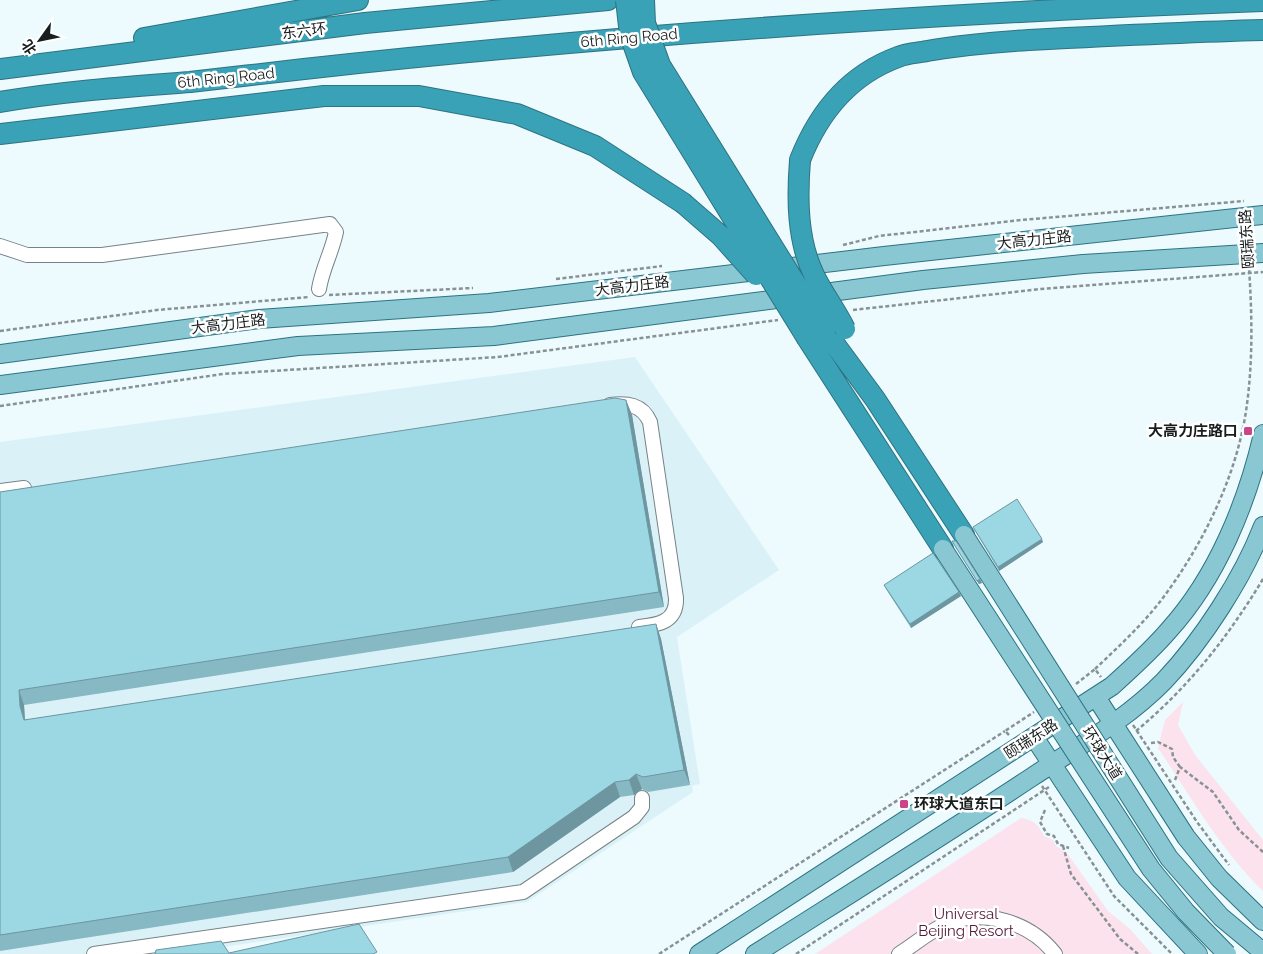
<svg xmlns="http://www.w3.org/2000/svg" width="1263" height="954" viewBox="0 0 1263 954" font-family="Raleway,'Noto Sans SC',sans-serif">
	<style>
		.built { fill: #daf2f7 }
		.green { fill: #fce2ed }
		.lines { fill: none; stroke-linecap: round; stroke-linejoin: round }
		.minor-casing { stroke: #768386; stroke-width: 16 }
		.major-casing { stroke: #2e7381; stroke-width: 20 }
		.highway-casing { stroke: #2e7381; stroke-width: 22 }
		.path { stroke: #889194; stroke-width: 2.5; stroke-dasharray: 4 2.5; stroke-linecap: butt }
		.minor { stroke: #fff; stroke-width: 14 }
		.major { stroke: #89c7d3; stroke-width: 18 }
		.highway { stroke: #3aa2b6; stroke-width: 20 }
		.major-bridge-casing { stroke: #2e7381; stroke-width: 20; stroke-linecap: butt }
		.highway-bridge-casing { stroke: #2e7381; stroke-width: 22; stroke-linecap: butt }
		.major-bridge { stroke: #89c7d3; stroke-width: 18 }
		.highway-bridge { stroke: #3aa2b6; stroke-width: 20 }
		.wall { fill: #86b9c4 }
		.shaded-wall { fill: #6d96a0 }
		.building { fill: #9cd7e4; stroke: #6d96a0 }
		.poi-dot { fill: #c9468b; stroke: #fff; stroke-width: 2 }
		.labels { text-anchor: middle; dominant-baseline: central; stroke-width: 5; stroke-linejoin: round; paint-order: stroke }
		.street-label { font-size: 15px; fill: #181d1e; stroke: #fff }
		.poi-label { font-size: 15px; font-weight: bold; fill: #181d1e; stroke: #fff; text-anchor: end }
		.park-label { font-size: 15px; fill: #531937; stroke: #fff }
	</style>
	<rect width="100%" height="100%" fill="#edfbfe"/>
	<path class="built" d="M 635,357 L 779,570 L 677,637 L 700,784 L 692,786 L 693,792 L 527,902 L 176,954 L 0,954 L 0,442 Z"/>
	<path class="green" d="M 1183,702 L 1178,725 L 1195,755 L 1263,840 L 1263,891 C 1221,850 1190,796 1158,748 L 1165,720 Z
		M 1021,818 C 1034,820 1038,824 1044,836 L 1053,840 L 1056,846 L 1067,853 L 1108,911 L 1130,929 L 1152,954 L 815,954 Z"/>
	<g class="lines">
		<defs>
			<path id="minor" d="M 0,246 L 27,255 L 102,255 L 330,224 L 336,232 C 332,252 322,269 319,289
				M 610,405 C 627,403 642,404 650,422 L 676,598 C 677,622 658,625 639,627
				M 0,491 L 24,488
				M 94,954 L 523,892 L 634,817 L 642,807 L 642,798
				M 899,954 C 914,945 928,932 944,925 C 982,907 1030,922 1055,954"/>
			<path id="major" d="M 0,354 L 259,319 L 489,303 L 884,256 L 1263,215
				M 0,385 L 298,346 L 494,336 L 923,280 L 1083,264 L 1263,253
				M 1096,697 L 1186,837 L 1219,878 L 1263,921
				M 1034,737 L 1127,878 L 1198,954
				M 699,954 L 1112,686 C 1132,668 1152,650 1169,630 C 1217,577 1247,503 1263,434
				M 755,954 C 848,895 941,837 1032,777 C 1077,747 1126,720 1164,681 C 1202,641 1243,578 1263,526"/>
			<path id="highway" d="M 144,38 L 358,0
				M 0,69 L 365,23 L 608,0
				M 0,102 C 63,91 126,87 190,82 C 228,78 266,73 304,69 C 623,34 942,13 1263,1
				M 0,134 L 324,96 L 419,96 L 517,114 L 595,146 L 683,203
				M 800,160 C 818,114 849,75 898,57 C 907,53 918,53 927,51 C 961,45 995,42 1029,40 C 1107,36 1185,32 1263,30
				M 825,331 L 875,399 L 964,535
				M 807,338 L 943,549"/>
		</defs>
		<use href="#minor" class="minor-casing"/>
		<use href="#major" class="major-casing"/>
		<use href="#highway" class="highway-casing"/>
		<path class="path" d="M 843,245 L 879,236 L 1021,220 L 1244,201
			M 556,279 L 662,266
			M 329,295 L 473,288
			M 853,310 L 1041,289 L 1263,272
			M 0,331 L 157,310 L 309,297
			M 0,406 L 223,374 L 498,357 L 778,320
			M 1095,669 C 1117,648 1140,627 1159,603 C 1202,547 1238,475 1247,404 C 1253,359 1252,313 1249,268
			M 1076,684 L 1095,669 L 1101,677
			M 1133,725 L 1197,822 L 1229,865
			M 1136,731 C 1188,688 1228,637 1263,579
			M 1009,735 L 1005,731 L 1034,712
			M 1151,743 L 1158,742 L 1172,749 L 1173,757 L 1180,767
			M 1175,780 L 1180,767 L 1213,792 L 1239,830 L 1263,852
			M 1042,786 L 1114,896 L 1172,954
			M 1045,810 L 1040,822 L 1047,834 L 1054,836 L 1058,844 L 1069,848
			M 1063,846 L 1071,874 L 1120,939 L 1138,954
			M 659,954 L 1005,731
			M 796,954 L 1049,787"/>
		<use href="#minor" class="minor"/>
		<use href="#major" class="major"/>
		<use href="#highway" class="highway"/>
		<defs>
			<path id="major-bridge" d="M 964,535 L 1169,858 L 1221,917 L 1263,952
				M 943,549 L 1151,869 L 1186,912 L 1227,954"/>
			<path id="highway-bridge" d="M 626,0 L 630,35 L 643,72 L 807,338
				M 644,0 L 645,23 L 660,65 L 825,331
				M 800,160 C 797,198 797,240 814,275 C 823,294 836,310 845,329
				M 683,203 L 721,236 L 756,275"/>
		</defs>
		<use href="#major-bridge" class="major-bridge-casing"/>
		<use href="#highway-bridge" class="highway-bridge-casing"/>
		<use href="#major-bridge" class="major-bridge"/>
		<use href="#highway-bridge" class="highway-bridge"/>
	</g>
	<path class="wall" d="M 626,400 L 632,415 L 664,607 L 24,705 L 25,720 L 656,624 L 661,639 L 690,785 L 648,792 L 642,789 L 634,795 L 620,797 L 513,872 L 0,951 L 0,492 Z
		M 973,527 L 1043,542 L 999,571 L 975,531 Z
		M 952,541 L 980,579 L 982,583 L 979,584 L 954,545 Z
		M 884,585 L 959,592 L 961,596 L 911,628 L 886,589 Z"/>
	<path class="shaded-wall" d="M 626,400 L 632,415 L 664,607 L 659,592 Z
		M 1042,539 L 1043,542 L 999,571 L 998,567 Z
		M 980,579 L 982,583 L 979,584 L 977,581 Z
		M 959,592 L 961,596 L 911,628 L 910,624 Z
		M 656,624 L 661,639 L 690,785 L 684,770 Z
		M 19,690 L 24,705 L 25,721 L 24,720 L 20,706 Z
		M 636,774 L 642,789 L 634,795 L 629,780 Z
		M 615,782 L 620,797 L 513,872 L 508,857 Z"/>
	<path class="building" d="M 615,398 L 626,400 L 659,592 L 19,690 L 20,706 L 24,720 L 656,624 L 684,770 L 643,777 L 636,774 L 629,780 L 615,782 L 508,857 L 0,935 L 0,492 Z
		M 1017,499 L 1042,539 L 998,567 L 973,527 Z
		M 952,541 L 956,541 L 980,579 L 977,581 Z
		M 933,553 L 959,592 L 910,624 L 884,585 Z
		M 359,924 L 377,952 L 373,954 L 155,954 L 156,950 L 221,941 L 229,953 Z"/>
	<g class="poi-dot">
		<rect x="1243" y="426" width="10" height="10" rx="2.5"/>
		<rect x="899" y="799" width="10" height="10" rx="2.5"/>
	</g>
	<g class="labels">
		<g class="street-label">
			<text transform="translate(304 31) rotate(-7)">东六环</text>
			<text transform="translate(629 38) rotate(-5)">6th Ring Road</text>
			<text transform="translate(226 78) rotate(-6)">6th Ring Road</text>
			<text transform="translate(1247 239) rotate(-94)">颐瑞东路</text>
			<text transform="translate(1034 240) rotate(-6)">大高力庄路</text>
			<text transform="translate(632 286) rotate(-7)">大高力庄路</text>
			<text transform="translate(228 324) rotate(-7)">大高力庄路</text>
			<text transform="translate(1031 739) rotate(-33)">颐瑞东路</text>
			<text transform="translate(1102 753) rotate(58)">环球大道</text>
		</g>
		<g class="poi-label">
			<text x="1238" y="431">大高力庄路口</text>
			<text x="914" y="804" text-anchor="start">环球大道东口</text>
		</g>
		<g class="park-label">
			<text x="966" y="914">Universal<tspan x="966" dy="17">Beijing Resort</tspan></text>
		</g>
	</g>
	<g transform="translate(40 40) rotate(237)" stroke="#ffffff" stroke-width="4" paint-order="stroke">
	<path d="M0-4L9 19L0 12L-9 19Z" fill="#181d1e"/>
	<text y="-8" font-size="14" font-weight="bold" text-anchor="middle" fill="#181d1e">北</text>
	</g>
</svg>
